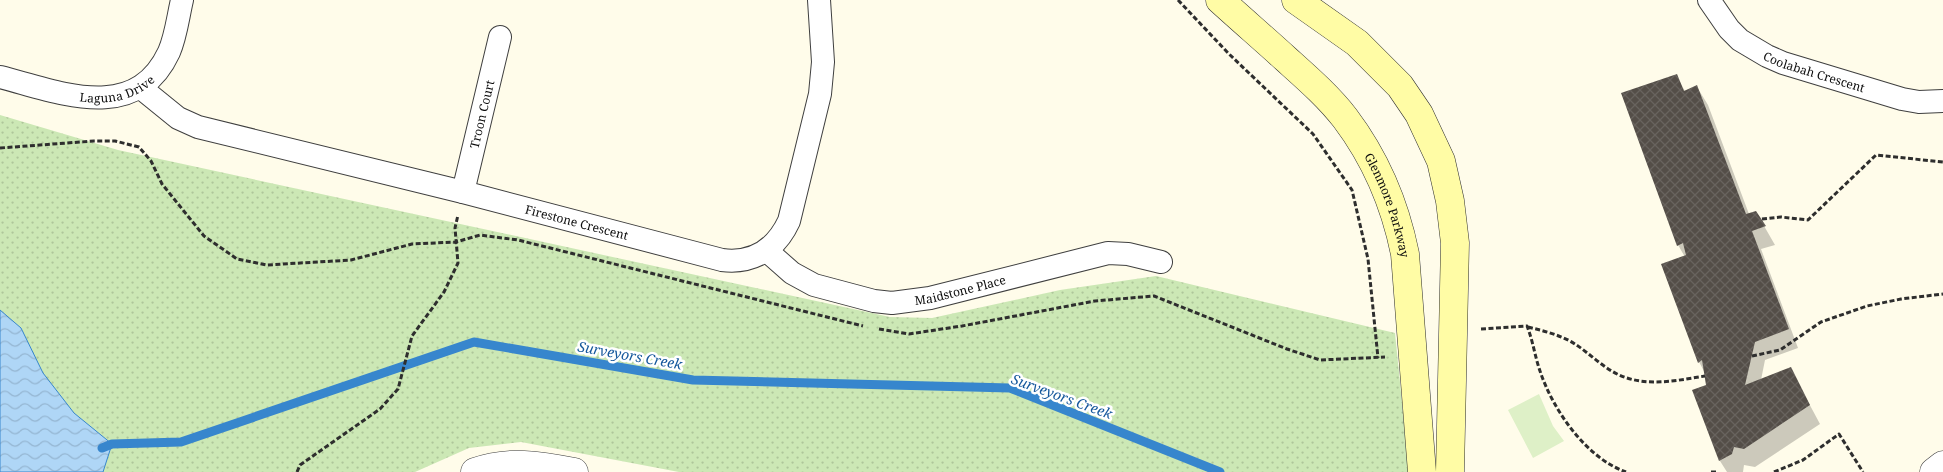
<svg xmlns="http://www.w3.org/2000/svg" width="1943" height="472" viewBox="0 0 1943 472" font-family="'Noto Serif',serif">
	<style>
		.park { fill: url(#park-dots) }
		.pitch { fill: #def0c7 }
		.water { fill: url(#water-waves); stroke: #3786cd }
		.shadow { fill: #0003 }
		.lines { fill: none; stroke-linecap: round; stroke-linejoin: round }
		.stream { stroke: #3786cd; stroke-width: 9 }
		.building { fill: url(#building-cross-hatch) }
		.minor-casing { stroke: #3f3f3f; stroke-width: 24 }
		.tertiary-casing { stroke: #3f3f3f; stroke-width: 29 }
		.secondary-casing { stroke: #2e2e2e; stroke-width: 29 }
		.path { stroke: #2e2e2e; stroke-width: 3; stroke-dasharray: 5 2.5; stroke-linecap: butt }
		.minor { stroke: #fff; stroke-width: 22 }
		.tertiary { stroke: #fff; stroke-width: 28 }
		.secondary { stroke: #fffca5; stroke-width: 28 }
		.labels { text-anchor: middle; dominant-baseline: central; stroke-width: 5; stroke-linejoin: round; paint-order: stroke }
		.street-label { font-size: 12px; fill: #0c0c0c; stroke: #fff }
		.water-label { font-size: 14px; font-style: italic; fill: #16589c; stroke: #fff }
	</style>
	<defs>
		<pattern id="park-dots" width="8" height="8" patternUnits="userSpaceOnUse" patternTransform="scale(1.25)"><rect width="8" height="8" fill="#cce8b5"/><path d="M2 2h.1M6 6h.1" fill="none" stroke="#aec69a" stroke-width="1.8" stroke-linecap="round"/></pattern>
		<pattern id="water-waves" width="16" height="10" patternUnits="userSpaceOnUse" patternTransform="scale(1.25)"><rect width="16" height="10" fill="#afd6f6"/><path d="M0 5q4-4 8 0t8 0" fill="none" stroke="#95b6d2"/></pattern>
		<pattern id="building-cross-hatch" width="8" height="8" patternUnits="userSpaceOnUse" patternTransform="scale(1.25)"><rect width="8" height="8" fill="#544e48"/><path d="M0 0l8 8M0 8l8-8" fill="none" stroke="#68635e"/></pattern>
	</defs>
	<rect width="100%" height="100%" fill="#fffcea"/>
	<path class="park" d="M 0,115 L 118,150 L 890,317 L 932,318 L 1060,290 L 1156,276 L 1395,333 L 1409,472 L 679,472 L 521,442 L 469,448 L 415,472 L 0,472 Z"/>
	<path class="pitch" d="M 1539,394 L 1553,426 L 1564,441 L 1533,458 L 1508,410 Z"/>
	<path class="water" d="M 0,310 L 21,328 L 43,373 L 74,413 L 112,444 L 103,472 L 0,472 Z"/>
	<path class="shadow" d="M 1676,76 L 1685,91 L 1697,87 L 1708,105 L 1749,214 L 1756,212 L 1775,245 L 1761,249 L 1798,348 L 1765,360 L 1761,380 L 1790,368 L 1820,424 L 1755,467 L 1744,465 L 1743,472 L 1727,472 L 1720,461 L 1694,391 L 1707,386 L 1705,373 L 1699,362 L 1685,257 L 1678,245 L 1622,94 Z"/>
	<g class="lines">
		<path class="stream" d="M 102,448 L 112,444 L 181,442 L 474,342 L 693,380 L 1010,388 L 1220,472"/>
	</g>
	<path class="building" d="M 1677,74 L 1684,91 L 1697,85 L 1746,214 L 1756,211 L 1766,226 L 1752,231 L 1789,329 L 1755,342 L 1745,385 L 1791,367 L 1810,405 L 1744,449 L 1734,447 L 1732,454 L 1719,461 L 1692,390 L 1706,385 L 1702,360 L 1698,363 L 1661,264 L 1686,255 L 1683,243 L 1677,246 L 1621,93 Z"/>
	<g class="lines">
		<defs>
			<g id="minor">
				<path id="s1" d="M 1709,0 L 1729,29 L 1740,40 L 1767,56 L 1783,63 L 1902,99 L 1919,102 L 1943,101"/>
				<path id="s2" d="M 0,77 C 59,92 135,125 169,52 C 176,36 178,17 182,0"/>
				<path id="s3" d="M 141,88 L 178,118 L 198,127 L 463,192 L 722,260 C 753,264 776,249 789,221 L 820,94 L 823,62 L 819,0"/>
				<path id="s4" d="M 463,192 L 500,37"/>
				<path id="s5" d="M 767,251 L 792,273 L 814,285 L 874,301 L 892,303 L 930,298 L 1108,253 L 1128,254 L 1161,262"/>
			</g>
			<path id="tertiary" d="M 475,472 C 508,460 540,465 574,472
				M 1934,472 L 1943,465"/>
			<g id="secondary">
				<path id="s6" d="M 1220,0 C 1242,20 1264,39 1286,59 C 1306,77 1328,96 1345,118 C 1376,159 1395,204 1405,254 L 1422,472"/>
				<path d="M 1296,0 L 1357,43 L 1400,86 L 1419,114 L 1441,161 L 1450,201 L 1455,243 L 1450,472"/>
			</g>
		</defs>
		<use href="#minor" class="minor-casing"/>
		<use href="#tertiary" class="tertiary-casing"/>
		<use href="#secondary" class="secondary-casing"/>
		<path class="path" d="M 1178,0 L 1229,54 L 1313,134 L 1352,190 L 1368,259 L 1378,358
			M 0,148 L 94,141 L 115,141 L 139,147 L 151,161 L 162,184 L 204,236 L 237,259 L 267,265 L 351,260 L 412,244 L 456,242 L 480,235 L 518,240 L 863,326
			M 1762,219 L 1781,217 L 1808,220 L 1876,155 L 1943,162
			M 1528,327 C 1544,331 1561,335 1575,344 C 1592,355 1607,372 1627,378 C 1652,386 1680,380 1705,376
			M 879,329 L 909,334 L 962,326 L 1095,301 L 1154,296 L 1287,349 L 1320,360 L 1385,357
			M 1481,329 L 1527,326 C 1533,341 1535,357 1540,371 C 1553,410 1586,458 1626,472
			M 1752,356 L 1780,350 L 1821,322 L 1867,306 L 1901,299 L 1943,294
			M 297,472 L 300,465 L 380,409 L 398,389 L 412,336 L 444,292 L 458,263 L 455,228 L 458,215
			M 1711,472 L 1718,472
			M 1774,472 L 1803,460 L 1839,434 L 1863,472"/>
		<use href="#minor" class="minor"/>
		<use href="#tertiary" class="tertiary"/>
		<use href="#secondary" class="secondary"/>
	</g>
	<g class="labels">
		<g class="street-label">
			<text stroke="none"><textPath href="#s1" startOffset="132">Coolabah Crescent</textPath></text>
			<text stroke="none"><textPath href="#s2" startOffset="121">Laguna Drive</textPath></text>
			<text stroke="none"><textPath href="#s4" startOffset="80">Troon Court</textPath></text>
			<text stroke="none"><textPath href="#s6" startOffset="270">Glenmore Parkway</textPath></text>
			<text stroke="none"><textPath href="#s3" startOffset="460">Firestone Crescent</textPath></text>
			<text stroke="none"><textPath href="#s5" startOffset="208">Maidstone Place</textPath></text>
		</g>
		<g class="water-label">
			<text transform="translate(630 355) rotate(10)">Surveyors Creek</text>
			<text transform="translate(1062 396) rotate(20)">Surveyors Creek</text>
		</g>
	</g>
</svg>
